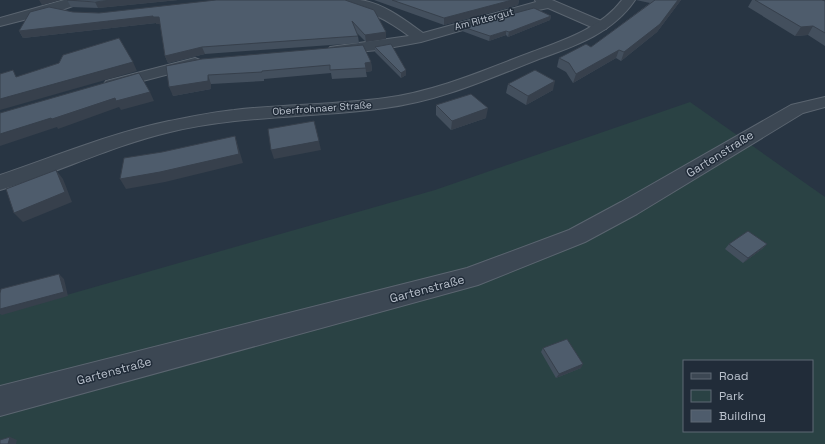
<svg xmlns="http://www.w3.org/2000/svg" width="825" height="444" viewBox="0 0 825 444" font-family="'Space Grotesk',sans-serif">
	<style>
		.green { fill: #2a4244; fill-rule: evenodd }
		.lines { fill: none; stroke-linecap: round; stroke-linejoin: round }
		.minor-casing { stroke: #5b6570; stroke-width: 2 }
		.tertiary-casing { stroke: #5b6570; stroke-width: 2 }
		.minor { fill: #3c4753; fill-rule: evenodd }
		.tertiary { fill: #3c4753; fill-rule: evenodd }
		.wall { fill: #434f5d }
		.shaded-wall { fill: #37404c }
		.building { fill: #4e5c6c; stroke: #37404c }
		.labels { text-anchor: middle; dominant-baseline: central; stroke-width: 3; stroke-linejoin: round; paint-order: stroke }
		.far-street-label { font-size: 10px; fill: #bac2cd; stroke: #212c39 }
		.street-label { font-size: 12px; fill: #bac2cd; stroke: #212c39 }
	</style>
	<rect width="100%" height="100%" fill="#283543"/>
	<path class="green" d="M 690,102 L 825,197 L 825,444 L 0,444 L 0,314 L 435,190 ZM 684,361 L 812,361 L 812,431 L 684,431 Z"/>
	<g class="lines">
		<defs>
			<path id="minor" d="M 64,0 L 82,0 L 81,3 L 59,11 L 0,26 L 0,18 Z
				M 339,0 C 346,0 353,0 360,0 C 383,3 405,20 423,33 L 536,2 L 535,0 L 552,0 L 606,23 L 608,26 L 606,29 L 601,30 L 596,29 L 548,8 L 519,14 L 421,42 L 378,50 L 335,54 L 330,53 L 328,50 L 330,47 L 409,36 C 388,20 366,9 340,3 Z
				M 195,58 L 200,60 L 203,63 L 200,66 L 112,89 L 106,87 L 104,84 L 106,81 Z
				M 825,97 L 825,107 L 803,113 L 637,214 L 585,242 L 478,285 L 0,416 L 0,386 L 467,268 L 569,230 L 621,202 L 791,105 Z"/>
			<path id="tertiary" d="M 622,0 L 635,0 C 613,33 575,46 539,59 C 488,79 440,101 385,108 C 313,118 241,115 170,132 C 111,146 57,173 0,190 L 0,175 C 56,156 111,133 169,121 C 190,117 213,112 234,110 C 284,104 335,105 385,98 C 437,91 484,70 532,52 C 564,40 601,28 622,0 Z"/>
		</defs>
		<use href="#minor" class="minor-casing"/>
		<use href="#tertiary" class="tertiary-casing"/>
		<use href="#minor" class="minor"/>
		<use href="#tertiary" class="tertiary"/>
	</g>
	<path class="wall" d="M 67,0 L 178,0 L 98,8 L 71,7 Z
		M 345,0 L 386,32 L 386,39 L 366,42 L 357,33 L 358,36 L 359,43 L 205,54 L 168,63 L 165,56 L 160,24 L 156,24 L 156,23 L 23,38 L 19,31 L 73,12 L 99,13 Z
		M 374,0 L 519,0 L 518,5 L 444,25 Z
		M 636,0 L 681,0 L 657,32 L 621,61 L 616,58 L 573,83 L 566,72 L 557,67 L 559,58 L 591,47 L 650,3 Z
		M 752,0 L 822,0 L 825,1 L 825,46 L 808,35 L 795,36 L 748,7 Z
		M 551,16 L 550,20 L 508,37 L 506,35 L 489,41 L 462,31 L 463,27 Z
		M 375,47 L 406,70 L 406,75 L 401,78 L 375,52 Z
		M 371,62 L 372,71 L 366,72 L 367,77 L 332,79 L 331,73 L 264,79 L 264,81 L 211,84 L 211,89 L 173,96 L 166,66 Z
		M 508,84 L 553,90 L 526,105 L 506,93 Z
		M 436,105 L 486,118 L 451,130 L 436,115 Z
		M 729,244 L 767,244 L 762,249 L 743,263 L 725,249 Z
		M 543,348 L 581,368 L 556,378 L 541,352 Z"/>
	<path class="shaded-wall" d="M 39,0 L 61,0 L 42,5 Z
		M 111,0 L 178,0 L 98,8 L 95,2 Z
		M 512,0 L 519,0 L 518,5 L 444,25 L 444,18 Z
		M 678,0 L 681,0 L 657,32 L 621,61 L 624,52 Z
		M 153,16 L 159,17 L 162,24 L 156,24 L 156,23 L 23,38 L 19,31 Z
		M 551,16 L 550,20 L 508,37 L 509,32 Z
		M 813,26 L 808,35 L 795,36 L 801,27 Z
		M 506,31 L 506,35 L 489,41 L 490,36 Z
		M 386,32 L 386,39 L 366,42 L 365,35 Z
		M 202,47 L 205,54 L 168,63 L 165,56 Z
		M 619,50 L 616,58 L 573,83 L 576,74 Z
		M 133,62 L 137,71 L 0,110 L 0,99 Z
		M 371,62 L 372,71 L 366,72 L 365,63 Z
		M 406,70 L 406,75 L 401,78 L 401,73 Z
		M 208,75 L 211,84 L 211,89 L 173,96 L 169,87 Z
		M 555,81 L 553,90 L 526,105 L 528,96 Z
		M 150,92 L 154,101 L 121,110 L 119,107 L 58,129 L 57,127 L 0,146 L 0,134 L 115,98 Z
		M 488,108 L 486,118 L 451,130 L 452,121 Z
		M 235,136 L 238,146 L 243,163 L 165,182 L 126,189 L 120,179 Z
		M 319,141 L 321,150 L 274,159 L 271,150 Z
		M 56,170 L 63,179 L 72,202 L 23,222 L 14,213 Z
		M 767,244 L 762,249 L 743,263 L 748,258 Z
		M 59,274 L 64,279 L 68,296 L 2,315 L 0,314 L 0,309 Z
		M 583,364 L 581,368 L 556,378 L 559,374 Z
		M 10,437 L 17,440 L 16,444 L 8,444 Z"/>
	<path class="building" d="M 67,0 L 111,0 L 95,2 Z
		M 216,0 L 345,0 L 374,10 L 386,32 L 365,35 L 352,21 L 358,36 L 202,47 L 165,56 L 159,17 L 153,17 L 153,16 L 19,31 L 30,12 L 49,7 L 73,12 L 99,13 Z
		M 392,0 L 512,0 L 444,18 Z
		M 655,0 L 678,0 L 660,24 L 624,52 L 619,50 L 576,74 L 569,63 L 559,58 L 586,44 L 591,47 Z
		M 755,0 L 822,0 L 825,1 L 825,33 L 813,26 L 801,27 Z
		M 534,8 L 551,16 L 509,32 L 506,31 L 490,36 L 463,27 Z
		M 119,38 L 133,62 L 0,99 L 0,74 L 13,70 L 16,77 L 59,63 L 63,55 Z
		M 391,44 L 406,70 L 401,73 L 375,47 Z
		M 363,45 L 371,62 L 365,63 L 366,68 L 330,70 L 330,65 L 262,71 L 262,72 L 208,75 L 208,81 L 169,87 L 166,66 L 202,59 Z
		M 535,70 L 555,81 L 528,96 L 508,84 Z
		M 139,73 L 150,92 L 116,101 L 115,98 L 52,119 L 51,118 L 0,134 L 0,113 Z
		M 471,94 L 488,108 L 452,121 L 436,105 Z
		M 314,121 L 319,141 L 271,150 L 268,129 Z
		M 235,136 L 239,154 L 160,172 L 120,179 L 124,158 L 162,152 Z
		M 56,170 L 65,192 L 14,213 L 6,189 Z
		M 748,231 L 767,244 L 748,258 L 729,244 Z
		M 59,274 L 64,292 L 0,309 L 0,293 L 1,289 Z
		M 567,339 L 583,364 L 559,374 L 543,348 Z
		M 10,437 L 8,444 L 0,444 L 0,440 Z"/>
	<g class="labels">
		<g class="far-street-label">
			<text transform="translate(484 19) rotate(-15)">Am Rittergut</text>
			<text transform="translate(322 108) rotate(-4)">Oberfrohnaer Straße</text>
		</g>
		<g class="street-label">
			<text transform="translate(720 154) rotate(-32)">Gartenstraße</text>
			<text transform="translate(427 289) rotate(-15)">Gartenstraße</text>
			<text transform="translate(114 371) rotate(-15)">Gartenstraße</text>
		</g>
	</g>
	<rect x="683" y="360" width="130" height="72" fill="#212c39" stroke="#5e6874"/>
	<rect x="691" y="373" width="20" height="6" fill="#3c4753" stroke="#5e6874"/>
	<text x="719" y="380" font-size="12" fill="#bac2cd">Road</text>
	<rect x="691" y="390" width="20" height="12" fill="#2a4244" stroke="#5e6874"/>
	<text x="719" y="400" font-size="12" fill="#bac2cd">Park</text>
	<rect x="691" y="410" width="20" height="12" fill="#4e5c6c" stroke="#5e6874"/>
	<text x="719" y="420" font-size="12" fill="#bac2cd">Building</text>
</svg>
